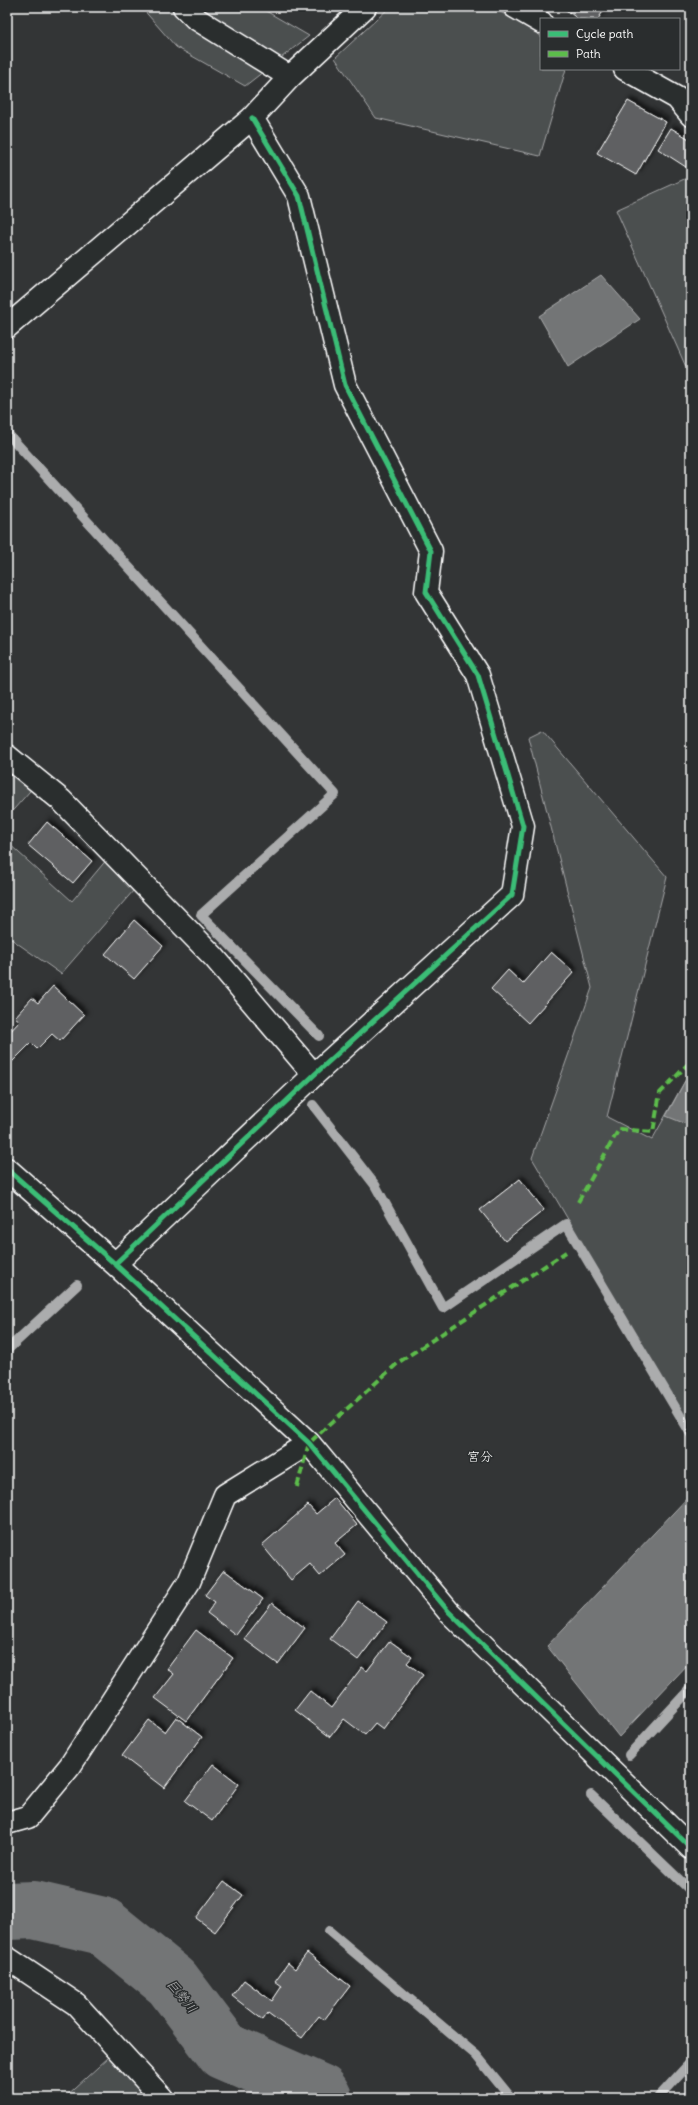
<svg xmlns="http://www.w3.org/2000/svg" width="698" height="2105" viewBox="0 0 698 2105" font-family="Delius,'Klee One',sans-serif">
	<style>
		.green { fill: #4c4f50; stroke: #a6a7a8 }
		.water { fill: #737576; stroke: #abacad }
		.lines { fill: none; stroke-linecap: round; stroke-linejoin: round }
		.stream { stroke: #abacad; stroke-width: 10 }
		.river { stroke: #737576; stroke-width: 58 }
		.building { fill: #5f6162; stroke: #fff; filter: url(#shadow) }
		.minor-casing { stroke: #fff; stroke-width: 25 }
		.minor { stroke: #2a2d2e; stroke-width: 22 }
		.quiet { stroke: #5cbc4b; stroke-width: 4; stroke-dasharray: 8 4; stroke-linecap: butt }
		.cycleway-casing { stroke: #2a2d2e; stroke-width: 8 }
		.cycleway { stroke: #3abd76; stroke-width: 5 }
		.labels { text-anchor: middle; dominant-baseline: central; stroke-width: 3; stroke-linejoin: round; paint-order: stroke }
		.neighbourhood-label { font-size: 13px; fill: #fff; stroke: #2a2d2e }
		.water-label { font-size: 13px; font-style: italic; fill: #b2b3b4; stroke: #2a2d2e }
	</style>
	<defs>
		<filter id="shadow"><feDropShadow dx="3.5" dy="-3.5" stdDeviation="2" flood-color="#0009"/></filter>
	</defs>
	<rect width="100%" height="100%" fill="#333536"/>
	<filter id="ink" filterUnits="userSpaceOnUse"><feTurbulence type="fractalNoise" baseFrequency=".025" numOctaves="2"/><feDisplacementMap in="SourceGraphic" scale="8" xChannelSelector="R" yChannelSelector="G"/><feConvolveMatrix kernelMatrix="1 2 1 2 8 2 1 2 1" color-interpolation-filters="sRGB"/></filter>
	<g filter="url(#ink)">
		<path class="green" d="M 141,7 L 259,7 L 309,36 L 245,86 L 176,47 Z
			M 390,7 L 492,7 L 541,36 L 541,69 L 566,69 L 540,156 L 376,118 L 335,58 Z
			M 691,176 L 691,365 L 686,367 L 616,210 Z
			M 542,730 L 667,877 L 607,1117 L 652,1140 L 691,1070 L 691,1429 L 532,1158 L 592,988 L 528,737 Z
			M 7,757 L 45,774 L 7,817 Z
			M 7,842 L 72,901 L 118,846 L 147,875 L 61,974 L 7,936 Z
			M 109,2057 L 146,2098 L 64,2098 Z"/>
		<path class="water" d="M 601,275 L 640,319 L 568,367 L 539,316 Z
			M 685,1081 L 691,1082 L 691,1126 L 666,1116 Z
			M 691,1494 L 691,1661 L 619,1737 L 547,1646 Z"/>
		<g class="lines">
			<path class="stream" d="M 7,433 L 335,794 L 201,915 L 319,1036
				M 313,1105 L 375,1185 L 443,1308 L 566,1224 L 691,1434
				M 7,1350 L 77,1285
				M 629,1755 L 691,1688
				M 591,1795 L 691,1891
				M 329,1931 L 476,2055 L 511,2098
				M 658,2098 L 691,2062"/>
			<path class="river" d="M 7,1911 L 34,1910 L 103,1926 L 172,1982 L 224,2051 L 320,2093 L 323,2098"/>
		</g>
		<path class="building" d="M 562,7 L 606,7 L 598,19 L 578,19 Z
			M 628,101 L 666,122 L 636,175 L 597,153 Z
			M 671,128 L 691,140 L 691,166 L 689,169 L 658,149 Z
			M 47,822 L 92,861 L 73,883 L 28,845 Z
			M 134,920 L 163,946 L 134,979 L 105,954 Z
			M 551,952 L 574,972 L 528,1023 L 491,989 L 508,970 L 523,984 Z
			M 53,986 L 84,1015 L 60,1041 L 52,1034 L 37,1049 L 31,1043 L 12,1062 L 7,1057 L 7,1035 L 20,1021 L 15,1017 L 32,998 L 38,1003 Z
			M 520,1179 L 544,1210 L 505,1241 L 480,1210 Z
			M 335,1498 L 357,1525 L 335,1543 L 345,1555 L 320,1576 L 310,1564 L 291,1580 L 262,1545 L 308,1505 L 316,1514 Z
			M 224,1570 L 263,1599 L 236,1635 L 207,1613 L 215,1602 L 205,1595 Z
			M 358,1601 L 387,1622 L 358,1660 L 330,1639 Z
			M 272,1603 L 305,1628 L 278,1664 L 244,1639 Z
			M 196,1630 L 233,1658 L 186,1721 L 155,1698 L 174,1674 L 167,1669 Z
			M 390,1641 L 412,1657 L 407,1663 L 423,1675 L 383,1729 L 375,1723 L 365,1735 L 344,1719 L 330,1737 L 295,1710 L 310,1691 L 331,1708 L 362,1667 L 367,1671 Z
			M 176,1717 L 202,1737 L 164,1788 L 122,1756 L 149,1720 L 165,1732 Z
			M 213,1764 L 239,1784 L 212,1821 L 185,1801 Z
			M 224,1881 L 243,1895 L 215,1932 L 196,1918 Z
			M 307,1953 L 350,1986 L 324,2020 L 319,2016 L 302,2038 L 268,2013 L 263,2020 L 232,1996 L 244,1980 L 272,2001 L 282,1986 L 275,1981 L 288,1963 L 295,1969 Z"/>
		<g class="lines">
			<defs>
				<path id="minor" d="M 184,7 L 195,18 L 290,77
					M 515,7 L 541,22
					M 625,69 L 677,98 L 691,115
					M 7,327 L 252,118 L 290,77 L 365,7
					M 7,756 L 61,800 L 214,957 L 314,1075
					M 7,1169 L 115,1264 L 309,1443 L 449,1612 L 691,1848
					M 115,1264 L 314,1075 L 512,895 L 523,826 L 478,675 L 426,592 L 431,551 L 345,385 L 299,196 L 252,118
					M 7,1823 L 28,1817 L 70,1766 L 189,1582 L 225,1495 L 309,1443
					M 7,1958 L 76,2004 L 162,2098"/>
			</defs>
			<use href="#minor" class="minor-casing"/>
			<use href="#minor" class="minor"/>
			<path class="quiet" d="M 578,1202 L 619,1129 L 653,1132 L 660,1093 L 687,1065 L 691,1065
				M 297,1487 L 309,1443 L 399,1362 L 566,1252"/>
			<defs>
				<path id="cycleway" d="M 7,1169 L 115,1264 L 309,1443 L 449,1612 L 691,1848
					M 115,1264 L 314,1075 L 512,895 L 523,826 L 478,675 L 426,592 L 431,551 L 345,385 L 299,196 L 252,118"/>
			</defs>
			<use href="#cycleway" class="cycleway-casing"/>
			<use href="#cycleway" class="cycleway"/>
		</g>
	</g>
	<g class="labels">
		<g class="neighbourhood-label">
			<text x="480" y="1456">宮分</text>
		</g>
		<g class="water-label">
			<text transform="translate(182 1996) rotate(51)">巨勢川</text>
		</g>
	</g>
	<rect width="698" height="2105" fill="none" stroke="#2a2d2e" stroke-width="24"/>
	<rect x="12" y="12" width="674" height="2081" fill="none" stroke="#fff" stroke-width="1.5" filter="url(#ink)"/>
	<rect x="540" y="18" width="140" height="52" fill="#2a2d2e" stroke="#7f8182"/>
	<rect x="548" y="31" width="20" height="6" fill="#3abd76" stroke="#7f8182"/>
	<text x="576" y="38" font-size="12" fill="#ffffff">Cycle path</text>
	<rect x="548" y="51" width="20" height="6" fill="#5cbc4b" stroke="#7f8182"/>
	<text x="576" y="58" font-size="12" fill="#ffffff">Path</text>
</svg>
